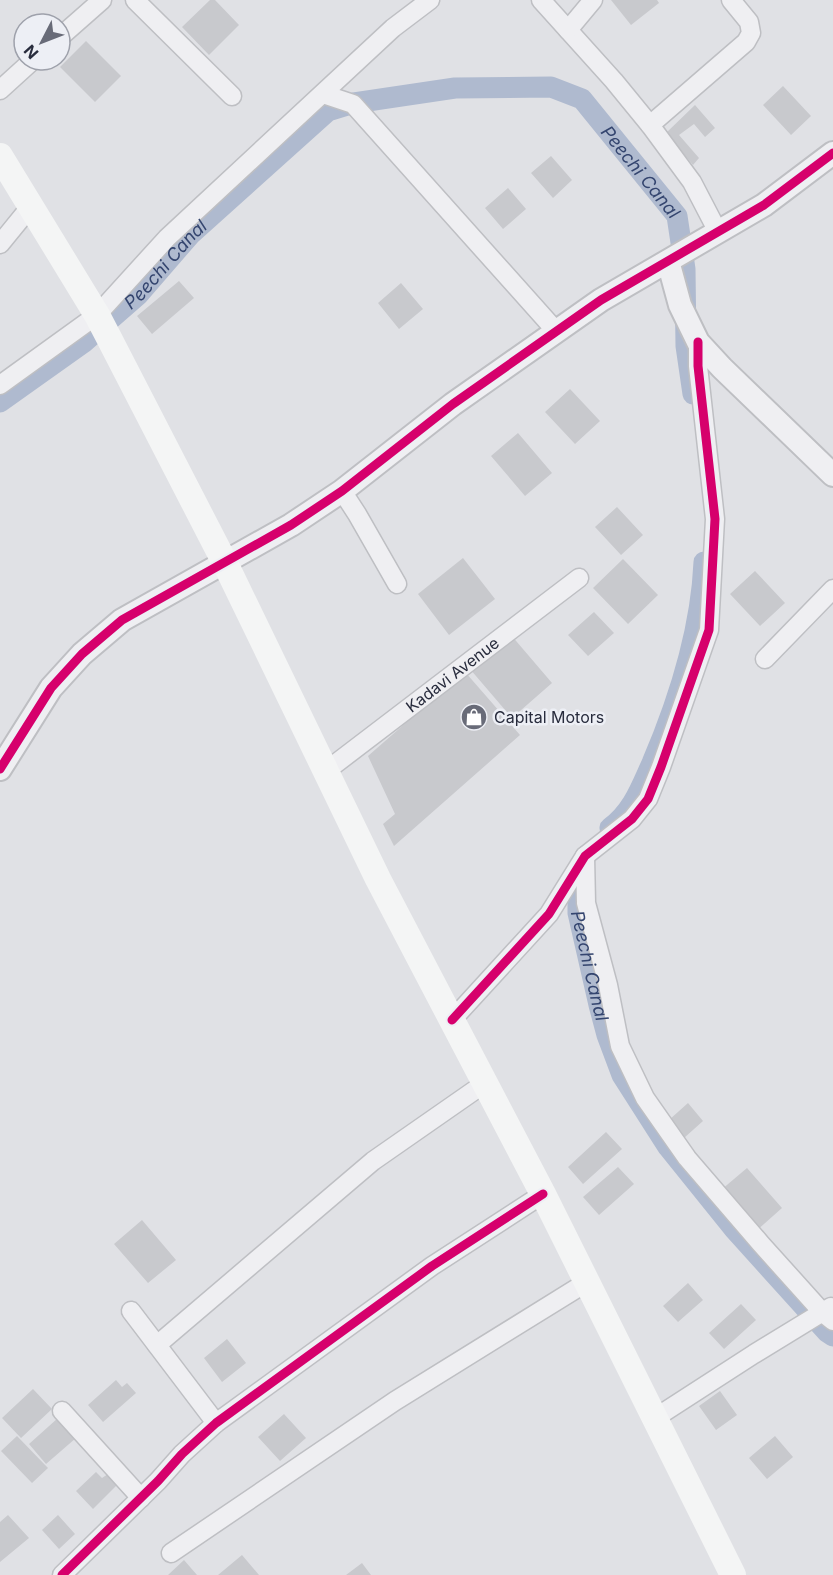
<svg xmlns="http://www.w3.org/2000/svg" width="833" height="1575" viewBox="0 0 833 1575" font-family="Inter,sans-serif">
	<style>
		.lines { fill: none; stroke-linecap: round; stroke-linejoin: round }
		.canal { stroke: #afbacf; stroke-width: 21 }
		.building { fill: #c8c9cd }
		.minor-casing { stroke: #bebfc3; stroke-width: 21 }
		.tertiary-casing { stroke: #bebfc3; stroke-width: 26 }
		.minor { stroke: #efeff2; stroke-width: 18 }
		.tertiary { stroke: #efeff2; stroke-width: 22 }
		.secondary { stroke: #f4f5f5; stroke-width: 26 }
		.cycleway-casing { stroke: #edeff5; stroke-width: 13 }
		.cycleway { stroke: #d6006c; stroke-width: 9 }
		.labels { text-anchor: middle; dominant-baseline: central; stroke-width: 5; stroke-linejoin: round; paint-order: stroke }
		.street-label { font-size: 16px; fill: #282c3d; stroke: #edeff5 }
		.poi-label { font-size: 16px; fill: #282c3d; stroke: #edeff5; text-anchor: start }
		.water-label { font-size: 18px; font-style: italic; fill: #34456f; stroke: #edeff5 }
	</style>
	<rect width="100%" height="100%" fill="#e0e1e5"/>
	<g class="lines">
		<g class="canal">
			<path id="s1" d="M 0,402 L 83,343 L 138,295 L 190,235 L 328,111 L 354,103 L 455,88 L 551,87 L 582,99 L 677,216 L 685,269 L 686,346 L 693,394"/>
			<path d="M 610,828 C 633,811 641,787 652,763 C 679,700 701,631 704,562"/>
			<path id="s2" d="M 578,883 L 578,913 L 599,1005 L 607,1035 L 622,1075 L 668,1147 L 734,1229 L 827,1332 L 833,1336"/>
		</g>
	</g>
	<path class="building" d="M 210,0 L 215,0 L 239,25 L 209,55 L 182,27 Z
		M 611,0 L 657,0 L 659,3 L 631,25 Z
		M 86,41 L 121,76 L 95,102 L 60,67 Z
		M 783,86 L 811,116 L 791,135 L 763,105 Z
		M 695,105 L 715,128 L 705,137 L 694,124 L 679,135 L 699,158 L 693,165 L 666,133 Z
		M 551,156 L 572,180 L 553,198 L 531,173 Z
		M 508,188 L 526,209 L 503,229 L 485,208 Z
		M 179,281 L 194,298 L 152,334 L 137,316 Z
		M 401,283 L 423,309 L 399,329 L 378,303 Z
		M 570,389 L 600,421 L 575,444 L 545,412 Z
		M 518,433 L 552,473 L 525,496 L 491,456 Z
		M 617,507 L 643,535 L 621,555 L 595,527 Z
		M 463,558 L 495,599 L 449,635 L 418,594 Z
		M 623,559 L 658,595 L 628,624 L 593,588 Z
		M 755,571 L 785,603 L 760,626 L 730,594 Z
		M 594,612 L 614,633 L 588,656 L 568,635 Z
		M 511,635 L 552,683 L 512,718 L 470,669 Z
		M 466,673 L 520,735 L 394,846 L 383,824 L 395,814 L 368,756 L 433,699 Z
		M 688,1103 L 703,1121 L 684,1138 L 669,1120 Z
		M 606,1132 L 622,1149 L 583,1184 L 568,1167 Z
		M 618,1167 L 634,1184 L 599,1215 L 583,1197 Z
		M 747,1168 L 782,1208 L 756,1231 L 721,1190 Z
		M 142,1220 L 176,1260 L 148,1283 L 114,1244 Z
		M 688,1283 L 703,1300 L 678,1322 L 663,1306 Z
		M 741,1304 L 756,1320 L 724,1349 L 709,1333 Z
		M 227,1339 L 246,1363 L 222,1382 L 204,1358 Z
		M 116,1380 L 122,1387 L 127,1383 L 136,1393 L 103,1422 L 88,1405 Z
		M 33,1389 L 52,1409 L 21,1438 L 2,1418 Z
		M 720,1391 L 737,1415 L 716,1430 L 699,1406 Z
		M 284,1414 L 306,1438 L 280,1461 L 258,1437 Z
		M 58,1418 L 76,1438 L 46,1464 L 29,1444 Z
		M 17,1436 L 48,1468 L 32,1483 L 1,1451 Z
		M 775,1436 L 793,1457 L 767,1479 L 749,1458 Z
		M 96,1472 L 102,1478 L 111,1472 L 120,1482 L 93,1509 L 76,1491 Z
		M 8,1515 L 29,1538 L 0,1562 L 0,1522 Z
		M 58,1515 L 75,1534 L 59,1549 L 42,1530 Z
		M 242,1555 L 259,1575 L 218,1575 Z
		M 184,1560 L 197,1575 L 168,1575 Z
		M 362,1563 L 371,1575 L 346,1575 Z"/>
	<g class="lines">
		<defs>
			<g id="minor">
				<path d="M 135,0 L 232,96"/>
				<path d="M 541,0 L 614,81 L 650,125 L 692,182 L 718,232"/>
				<path d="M 568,30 L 593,0"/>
				<path d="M 60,37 L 102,0"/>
				<path d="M 0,90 L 33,60"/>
				<path d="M 323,94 L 353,104 L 556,331"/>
				<path d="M 650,125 L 746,42 L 751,33 L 749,22 L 731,0"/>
				<path d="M 0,244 L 31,206"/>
				<path d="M 0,385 L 97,315 L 167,238 L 393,28 L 430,0"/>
				<path d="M 342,491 L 357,514 L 397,584"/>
				<path d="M 765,659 L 833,589"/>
				<path id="s3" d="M 326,771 L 579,578"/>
				<path d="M 585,856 L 586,903 L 608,985 L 620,1046 L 645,1098 L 687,1158 L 761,1244 L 823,1313 L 833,1321"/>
				<path d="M 452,1020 L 549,914 L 585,856 L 632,819 L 648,799 L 661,767 L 709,630 L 715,519 L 698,366 L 698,342"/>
				<path d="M 131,1311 L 216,1423"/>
				<path d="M 157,1345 L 373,1161 L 485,1083"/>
				<path d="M 62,1411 L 141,1498"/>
				<path d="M 655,1418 L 754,1354 L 831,1307"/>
				<path d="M 171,1553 L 395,1401 L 587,1282"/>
				<path d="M 62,1575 L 158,1481 L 182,1454 L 216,1423 L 432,1266 L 543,1194"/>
			</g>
			<path id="tertiary" d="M 668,261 L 680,305 L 698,342 L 722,368 L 833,475
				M 0,769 L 51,688 L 82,654 L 122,620 L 291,525 L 342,491 L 453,404 L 601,300 L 764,205 L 833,153"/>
		</defs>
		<use href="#minor" class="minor-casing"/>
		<use href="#tertiary" class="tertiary-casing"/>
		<use href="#minor" class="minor"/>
		<use href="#tertiary" class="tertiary"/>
		<path class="secondary" d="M 0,156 L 97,315 L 109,338 L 225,563 L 378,879 L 543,1194 L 733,1575"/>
		<defs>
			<path id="cycleway" d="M 0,769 L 51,688 L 82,654 L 122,620 L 291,525 L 342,491 L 453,404 L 601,300 L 764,205 L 833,153
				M 452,1020 L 549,914 L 585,856 L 632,819 L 648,799 L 661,767 L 709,630 L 715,519 L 698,366 L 698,342
				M 62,1575 L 158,1481 L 182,1454 L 216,1423 L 432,1266 L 543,1194"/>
		</defs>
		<use href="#cycleway" class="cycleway-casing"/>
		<use href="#cycleway" class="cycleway"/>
	</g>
	<defs>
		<symbol id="shop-disc" viewBox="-11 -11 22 22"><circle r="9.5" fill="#686b78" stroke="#edeff5"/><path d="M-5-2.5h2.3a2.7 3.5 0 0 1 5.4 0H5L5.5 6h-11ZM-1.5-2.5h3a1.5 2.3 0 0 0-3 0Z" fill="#fff"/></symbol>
	</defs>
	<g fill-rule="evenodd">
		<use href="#shop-disc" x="459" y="702" width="30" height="30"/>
	</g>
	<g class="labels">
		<g class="street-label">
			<text stroke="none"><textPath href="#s3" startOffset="159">Kadavi Avenue</textPath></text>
		</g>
		<g class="poi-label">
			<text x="494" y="717">Capital Motors</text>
		</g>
		<g class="water-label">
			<text stroke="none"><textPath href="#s1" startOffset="792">Peechi Canal</textPath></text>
			<text stroke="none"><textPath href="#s1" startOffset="216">Peechi Canal</textPath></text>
			<text stroke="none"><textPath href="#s2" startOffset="84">Peechi Canal</textPath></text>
		</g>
	</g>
	<g transform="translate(42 42) rotate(228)"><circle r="28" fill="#edeff5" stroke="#9ea1ab" stroke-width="1.5"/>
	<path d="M0-4.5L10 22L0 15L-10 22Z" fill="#686b78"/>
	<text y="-9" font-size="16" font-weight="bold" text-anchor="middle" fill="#282c3d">N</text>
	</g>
</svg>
